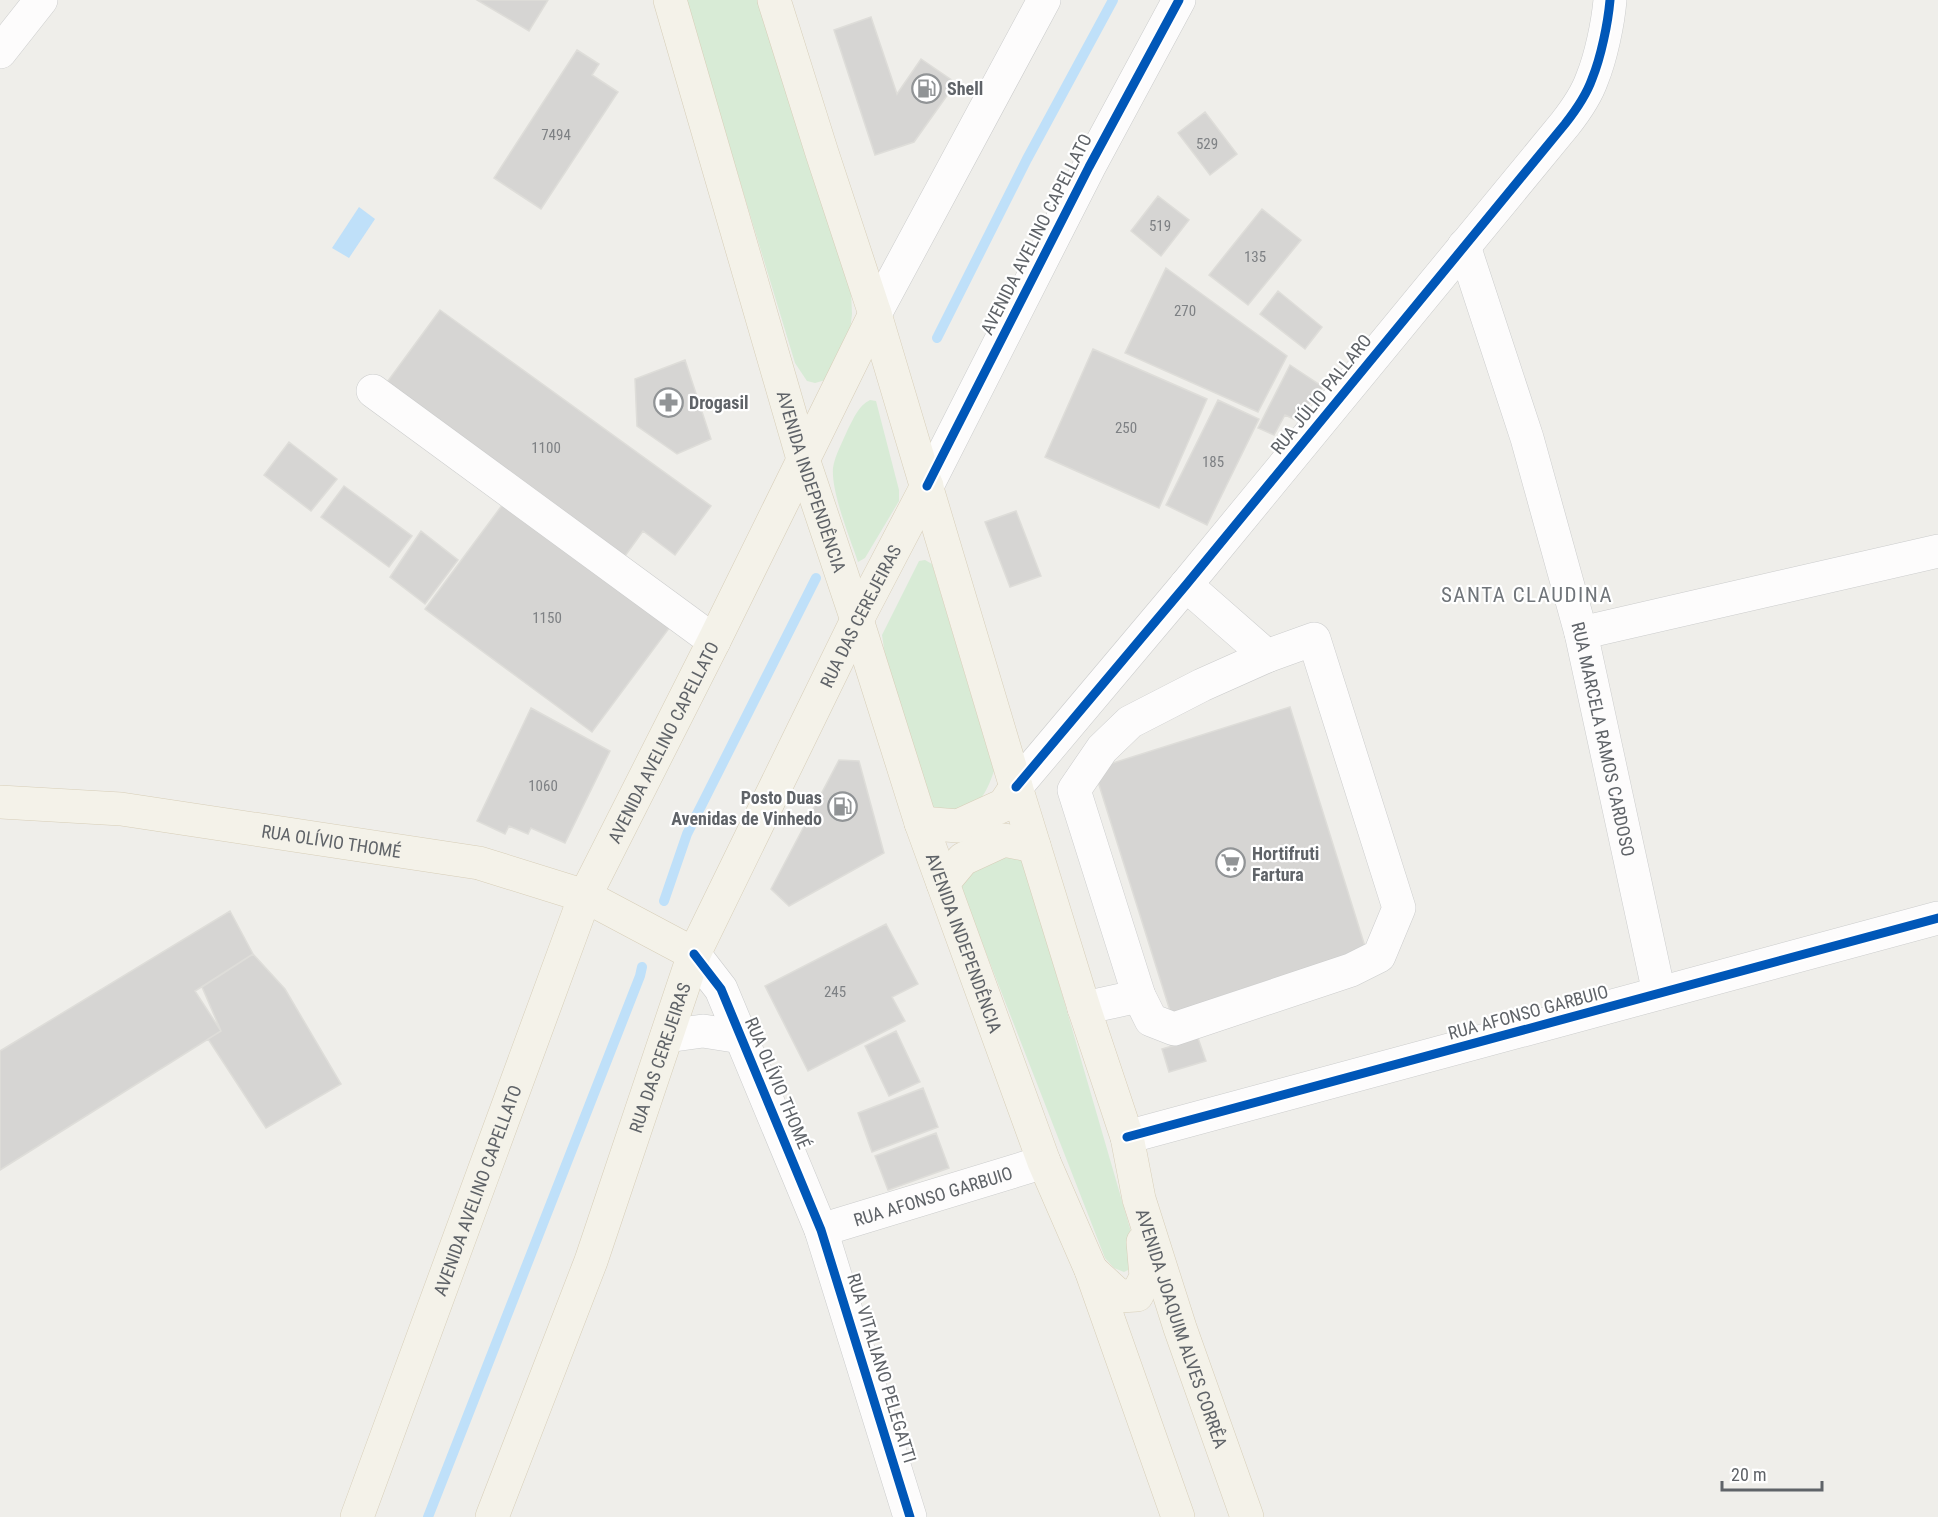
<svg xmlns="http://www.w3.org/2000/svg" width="1938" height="1517" viewBox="0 0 1938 1517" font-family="'Roboto Condensed',sans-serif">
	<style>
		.green { fill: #d8ebd6 }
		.water { fill: #bfe0f9 }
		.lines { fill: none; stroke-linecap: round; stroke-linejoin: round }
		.stream { stroke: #bfe0f9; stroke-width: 10 }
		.building { fill: #d6d5d3; stroke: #deddd9; stroke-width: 1.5 }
		.minor-casing { stroke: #cbcccc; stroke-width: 34 }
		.major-casing { stroke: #d7ceb8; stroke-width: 34 }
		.minor { stroke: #fdfcfc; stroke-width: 33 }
		.major { stroke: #f4f2e9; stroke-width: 33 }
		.cycleway-casing { stroke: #fff; stroke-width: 13 }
		.cycleway { stroke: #0057b8; stroke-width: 9 }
		.labels { text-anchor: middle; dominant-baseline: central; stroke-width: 4.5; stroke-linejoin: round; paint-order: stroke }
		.number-label { font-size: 15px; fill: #7e8184 }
		.poi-label { font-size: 18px; font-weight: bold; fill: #5f6368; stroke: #fff; text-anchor: start }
		.street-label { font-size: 18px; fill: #5f6368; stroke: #fff }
		.quarter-label { font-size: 21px; letter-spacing: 1.5px; fill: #70757a; stroke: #fff }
	</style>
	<rect width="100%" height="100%" fill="#efeeea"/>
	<path class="green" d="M 685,0 L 761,0 L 851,291 L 852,314 L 849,340 L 829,379 L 815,383 L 807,381 L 795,363 Z
		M 870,400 L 876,401 L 899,490 L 899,501 L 865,558 L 858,562 C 850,538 831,492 833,468 C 835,455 843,441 848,429 C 854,418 858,406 870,400 Z
		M 925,560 L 932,564 L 994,771 C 988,788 983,800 968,811 L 930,808 L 886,662 L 882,635 L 919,561 Z
		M 991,853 L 1018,854 L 1024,863 L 1138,1256 L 1136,1266 L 1124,1272 L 1114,1268 L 1105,1258 L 960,886 Z"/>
	<path class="water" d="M 359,207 L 375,219 L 349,258 L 332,248 Z"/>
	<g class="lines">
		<path class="stream" d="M 937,338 L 1027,159 L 1113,0
			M 664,901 L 687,834 L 816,578
			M 428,1517 L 640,976 L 642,967"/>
	</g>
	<path class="building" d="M 477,0 L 548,0 L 529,31 Z
		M 871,17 L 897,94 L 921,59 L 956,83 L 914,142 L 875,155 L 834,30 Z
		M 577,50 L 599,64 L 592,75 L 618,92 L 541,209 L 494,178 Z
		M 1205,112 L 1237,154 L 1210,175 L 1178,133 Z
		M 1158,196 L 1189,220 L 1161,256 L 1131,231 Z
		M 1262,209 L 1301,240 L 1248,305 L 1209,275 Z
		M 1166,268 L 1287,356 L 1258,412 L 1125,353 Z
		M 1278,291 L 1322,327 L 1305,349 L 1260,314 Z
		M 440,310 L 711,506 L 675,555 L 643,531 L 620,563 L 382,389 Z
		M 1093,349 L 1207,399 L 1159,508 L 1045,457 Z
		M 685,360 L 711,439 L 677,454 L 637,426 L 635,379 Z
		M 1290,365 L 1323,387 L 1296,420 L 1285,415 L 1274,435 L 1258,428 Z
		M 1218,400 L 1259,419 L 1207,525 L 1166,505 Z
		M 289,442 L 337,479 L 311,511 L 264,475 Z
		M 344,486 L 412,536 L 389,567 L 321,517 Z
		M 503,504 L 670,627 L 592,732 L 425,609 Z
		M 1016,511 L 1041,576 L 1010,587 L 985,522 Z
		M 421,531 L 458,560 L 425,604 L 390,577 Z
		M 1290,707 L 1368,956 L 1172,1017 L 1094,769 Z
		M 531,708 L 610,751 L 565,843 L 531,828 L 528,834 L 509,826 L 505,834 L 477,821 Z
		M 839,760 L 859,761 L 884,853 L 789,906 L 771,889 Z
		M 230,911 L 253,954 L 195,991 L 221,1031 L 0,1170 L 0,1051 Z
		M 886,924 L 918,984 L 892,997 L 905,1021 L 808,1071 L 765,986 Z
		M 253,954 L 285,989 L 341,1084 L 266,1128 L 208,1039 L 221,1031 L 202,987 Z
		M 896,1031 L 920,1082 L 889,1096 L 865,1046 Z
		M 1198,1038 L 1206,1061 L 1169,1072 L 1162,1049 Z
		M 923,1088 L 938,1127 L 872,1152 L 858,1113 Z
		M 936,1133 L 949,1168 L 888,1190 L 875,1156 Z"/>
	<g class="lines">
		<defs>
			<g id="minor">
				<path d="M 0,52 L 41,0"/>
				<path id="s1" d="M 1464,246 L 1527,438 L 1581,633 L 1659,993"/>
				<path d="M 875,314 L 1044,0"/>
				<path d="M 373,391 L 714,641"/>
				<path d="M 927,486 L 1089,167 L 1179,0"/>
				<path d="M 1186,585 L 1267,656"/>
				<path d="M 1581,633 L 1938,551"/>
				<path d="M 1314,639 L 1399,908 L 1379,956 L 1351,970 L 1174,1029 L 1151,1020 L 1139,996 L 1074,790 L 1102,749 L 1130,722 L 1202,685 L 1267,656 Z"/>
				<path d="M 1016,787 L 1186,585 L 1565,124 C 1576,110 1586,96 1592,79 C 1601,57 1608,23 1610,0"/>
				<path d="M 694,954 L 721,989 L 821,1230 L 910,1517"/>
				<path d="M 1084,1008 L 1139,996"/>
				<path d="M 667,1036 L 703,1031 L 741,1037"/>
				<path d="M 1127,1137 L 1938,918"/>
				<path id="s2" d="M 821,1230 L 1044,1162"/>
			</g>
			<g id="major">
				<path id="s3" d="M 670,0 L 803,459 L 857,620 L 921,823 L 1044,1162 L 1091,1270 L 1178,1517"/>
				<path id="s4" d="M 774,0 L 822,153 L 875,314 L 1016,787 L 1084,1008 L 1127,1137 L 1139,1199 L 1180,1328 L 1247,1517"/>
				<path id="s5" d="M 0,802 L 121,809 L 479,863 L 585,896 L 694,954"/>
				<path d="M 921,823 L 958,826 L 1004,805 L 1016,787"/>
				<path d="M 943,883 L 963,859 L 1004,840 L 1034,846"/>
				<path d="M 1091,1270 L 1119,1296 L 1137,1295 L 1146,1277 L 1143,1242"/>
				<path id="s6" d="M 357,1517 L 585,896 L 714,641 L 875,314"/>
				<path id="s7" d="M 492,1517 L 591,1261 L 694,954 L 857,620 L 927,486"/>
			</g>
		</defs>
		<use href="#minor" class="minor-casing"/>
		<use href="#major" class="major-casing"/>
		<use href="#minor" class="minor"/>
		<use href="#major" class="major"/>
		<defs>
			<path id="cycleway" d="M 927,486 L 1089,167 L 1179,0
				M 1016,787 L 1186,585 L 1565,124 C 1576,110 1586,96 1592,79 C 1601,57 1608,23 1610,0
				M 694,954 L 721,989 L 821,1230 L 910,1517
				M 1127,1137 L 1938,918"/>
		</defs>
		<use href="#cycleway" class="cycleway-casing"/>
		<use href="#cycleway" class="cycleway"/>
	</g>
	<defs>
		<symbol id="fuel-ring" viewBox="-11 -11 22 22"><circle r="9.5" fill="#fff" stroke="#919496" stroke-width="1.5"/><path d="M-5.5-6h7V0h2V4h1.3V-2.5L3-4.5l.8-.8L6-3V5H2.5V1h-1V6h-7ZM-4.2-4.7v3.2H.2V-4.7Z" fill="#919496"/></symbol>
		<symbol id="pharmacy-ring" viewBox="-11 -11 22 22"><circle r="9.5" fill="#fff" stroke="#919496" stroke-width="1.5"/><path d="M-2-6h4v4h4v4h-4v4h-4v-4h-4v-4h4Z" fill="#919496"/></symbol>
		<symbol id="supermarket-ring" viewBox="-11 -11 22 22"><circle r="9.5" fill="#fff" stroke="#919496" stroke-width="1.5"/><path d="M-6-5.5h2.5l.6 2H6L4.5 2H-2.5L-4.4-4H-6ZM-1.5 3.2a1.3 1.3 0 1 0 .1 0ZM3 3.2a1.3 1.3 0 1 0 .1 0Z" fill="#919496"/></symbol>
	</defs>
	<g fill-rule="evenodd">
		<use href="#fuel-ring" x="910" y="72" width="33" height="33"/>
		<use href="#pharmacy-ring" x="652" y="386" width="33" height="33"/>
		<use href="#fuel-ring" x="826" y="790" width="33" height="33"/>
		<use href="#supermarket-ring" x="1214" y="846" width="33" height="33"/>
	</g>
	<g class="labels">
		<g class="number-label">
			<text x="556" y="135">7494</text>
			<text x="1207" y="144">529</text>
			<text x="1160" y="226">519</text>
			<text x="1255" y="257">135</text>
			<text x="1185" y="311">270</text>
			<text x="1126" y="428">250</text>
			<text x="546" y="448">1100</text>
			<text x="1213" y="462">185</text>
			<text x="547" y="618">1150</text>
			<text x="543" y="786">1060</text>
			<text x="835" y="992">245</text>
		</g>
		<g class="poi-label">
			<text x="947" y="88">Shell</text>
			<text x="689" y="402">Drogasil</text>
			<text x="822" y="797" text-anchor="end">Posto Duas<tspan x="822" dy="21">Avenidas de Vinhedo</tspan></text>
			<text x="1252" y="853">Hortifruti<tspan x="1252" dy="21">Fartura</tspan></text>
		</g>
		<g class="street-label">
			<text transform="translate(1036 234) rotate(-63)">AVENIDA AVELINO CAPELLATO</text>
			<text transform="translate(1321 394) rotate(-51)">RUA JÚLIO PALLARO</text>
			<text stroke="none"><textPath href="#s3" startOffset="502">AVENIDA INDEPENDÊNCIA</textPath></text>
			<text stroke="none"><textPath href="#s7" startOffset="975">RUA DAS CEREJEIRAS</textPath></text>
			<text stroke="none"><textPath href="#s1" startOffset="513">RUA MARCELA RAMOS CARDOSO</textPath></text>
			<text stroke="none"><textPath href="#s6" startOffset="834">AVENIDA AVELINO CAPELLATO</textPath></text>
			<text stroke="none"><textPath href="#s5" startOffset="334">RUA OLÍVIO THOMÉ</textPath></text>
			<text stroke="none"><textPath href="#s3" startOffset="988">AVENIDA INDEPENDÊNCIA</textPath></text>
			<text transform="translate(1528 1012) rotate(-15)">RUA AFONSO GARBUIO</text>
			<text stroke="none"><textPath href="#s7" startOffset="489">RUA DAS CEREJEIRAS</textPath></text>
			<text transform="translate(778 1083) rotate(67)">RUA OLÍVIO THOMÉ</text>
			<text stroke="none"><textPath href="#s6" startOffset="348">AVENIDA AVELINO CAPELLATO</textPath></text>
			<text stroke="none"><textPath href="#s2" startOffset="117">RUA AFONSO GARBUIO</textPath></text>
			<text stroke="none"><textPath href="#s4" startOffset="1390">AVENIDA JOAQUIM ALVES CORRÊA</textPath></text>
			<text transform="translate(882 1368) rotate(73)">RUA VITALIANO PELEGATTI</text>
		</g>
		<g class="quarter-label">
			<text x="1527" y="595">SANTA CLAUDINA</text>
		</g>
	</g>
	<path d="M1722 1481v9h100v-9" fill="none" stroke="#5f6368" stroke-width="3"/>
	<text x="1731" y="1481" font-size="18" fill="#5f6368" stroke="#ffffff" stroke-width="4.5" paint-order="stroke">20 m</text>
</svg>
